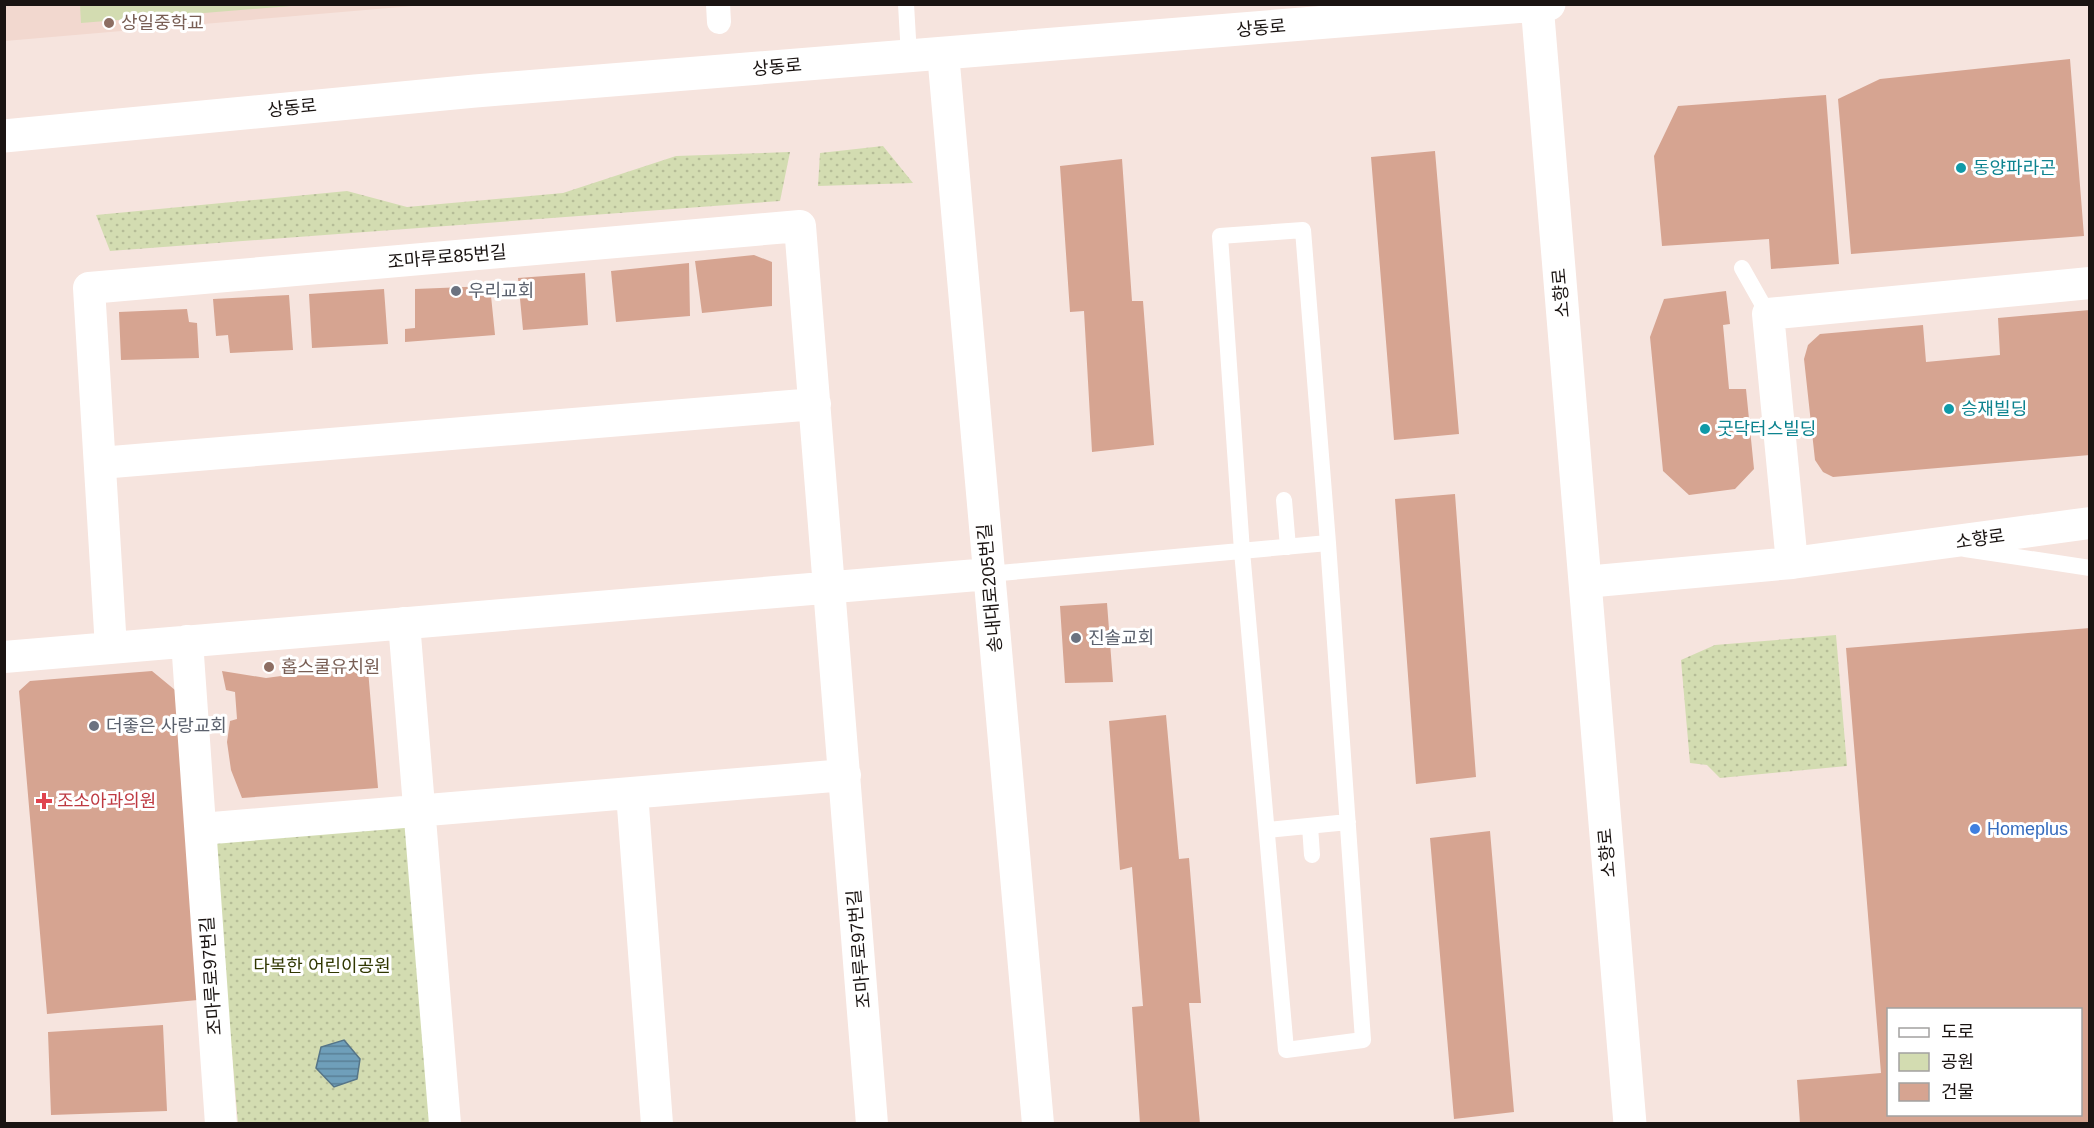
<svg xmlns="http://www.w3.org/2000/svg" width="2094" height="1128" viewBox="0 0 2094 1128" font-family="Helvetica,'Noto Sans KR',sans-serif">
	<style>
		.built { fill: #f2d8cf }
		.green { fill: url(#green-dots) }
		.pitch { fill: #d3dcb1 }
		.water { fill: url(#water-rules); stroke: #567588; stroke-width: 1.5 }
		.building { fill: #d6a491; fill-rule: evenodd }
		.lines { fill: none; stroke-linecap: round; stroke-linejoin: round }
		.service { stroke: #fff; stroke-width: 16 }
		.pedestrian { stroke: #fff; stroke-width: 24 }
		.minor { stroke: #fff; stroke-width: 32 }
		.tertiary { stroke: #fff; stroke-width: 33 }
		.education-dot { fill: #8d6e63; stroke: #fff; stroke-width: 2 }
		.culture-dot { fill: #0f9aa8; stroke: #fff; stroke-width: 2 }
		.worship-dot { fill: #6b7280; stroke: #fff; stroke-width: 2 }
		.health-dot { fill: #e0444e; stroke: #fff; stroke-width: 2 }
		.shop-dot { fill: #3f7fe0; stroke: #fff; stroke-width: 2 }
		.labels { text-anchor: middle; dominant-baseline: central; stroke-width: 6; stroke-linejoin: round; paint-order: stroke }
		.education-label { font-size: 18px; fill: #785e54; stroke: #fff; text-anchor: start }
		.street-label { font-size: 18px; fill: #1a1412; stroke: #fff }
		.culture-label { font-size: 18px; fill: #0d838f; stroke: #fff; text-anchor: start }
		.worship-label { font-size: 18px; fill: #5b616d; stroke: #fff; text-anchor: start }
		.health-label { font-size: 18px; fill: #be3a42; stroke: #fff; text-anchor: start }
		.shop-label { font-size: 18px; fill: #366cbe; stroke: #fff; text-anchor: start }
		.park-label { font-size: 18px; fill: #303700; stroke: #fff }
	</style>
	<defs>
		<pattern id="green-dots" width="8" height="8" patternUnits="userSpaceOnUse" patternTransform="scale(1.5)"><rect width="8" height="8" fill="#d3dcb1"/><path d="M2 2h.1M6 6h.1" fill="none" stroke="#b5bc97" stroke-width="1.8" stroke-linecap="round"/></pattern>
		<pattern id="water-rules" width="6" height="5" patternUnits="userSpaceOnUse" patternTransform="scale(1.5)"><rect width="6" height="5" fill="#6f9fba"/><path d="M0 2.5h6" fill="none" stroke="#5a8096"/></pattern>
	</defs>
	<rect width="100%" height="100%" fill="#f6e4de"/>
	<path class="built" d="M 5,5 L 424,5 L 5,41 Z"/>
	<path class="green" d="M 883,146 L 913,183 L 818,186 L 820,153 Z
		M 790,152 L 780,201 L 110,251 L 96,215 L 347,191 L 407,207 L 563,193 L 676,156 Z
		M 1836,635 L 1847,766 L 1720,778 L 1707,765 L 1690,763 L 1681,660 L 1715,645 Z
		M 408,820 L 433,1123 L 238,1123 L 213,837 Z"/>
	<path class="pitch" d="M 80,5 L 80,4 L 304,5 L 81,23 Z"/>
	<path class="water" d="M 344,1040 L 360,1059 L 357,1079 L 334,1087 L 316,1068 L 321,1047 Z"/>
	<path class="building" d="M 2070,59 L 2084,236 L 1851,254 L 1838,99 L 1880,79 Z
		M 1826,95 L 1839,264 L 1771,269 L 1769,239 L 1662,246 L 1654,156 L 1678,106 Z
		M 1435,151 L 1459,434 L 1394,440 L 1371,157 Z
		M 1122,159 L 1132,301 L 1143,301 L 1154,445 L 1092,452 L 1084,311 L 1070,312 L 1060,166 Z
		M 754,255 L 772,262 L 772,306 L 702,313 L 695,261 Z
		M 689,263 L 690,316 L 616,322 L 611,271 Z
		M 585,273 L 588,325 L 523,330 L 518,278 Z
		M 490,286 L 495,335 L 405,342 L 405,329 L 415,328 L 415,289 Z
		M 384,289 L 388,344 L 312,348 L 309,294 Z
		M 1726,291 L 1730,324 L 1723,325 L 1729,389 L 1746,389 L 1754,469 L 1735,489 L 1689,495 L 1663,471 L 1650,337 L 1664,299 Z
		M 289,295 L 293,350 L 230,353 L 228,335 L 216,336 L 213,299 Z
		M 187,309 L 189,322 L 197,323 L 199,358 L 121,360 L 119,312 Z
		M 2090,310 L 2090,455 L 1833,477 L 1823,472 L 1815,460 L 1804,359 L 1808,345 L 1820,334 L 1923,325 L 1926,362 L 2000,355 L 1998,318 Z
		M 1455,494 L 1476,777 L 1416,784 L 1395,499 Z
		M 1107,603 L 1113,682 L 1065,683 L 1060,606 Z
		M 2090,628 L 2090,1124 L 1800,1124 L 1797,1080 L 1881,1073 L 1846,648 ZM 1888,1010 L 2080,1010 L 2080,1114 L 1888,1114 Z
		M 367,658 L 378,788 L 242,798 L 231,770 L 227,742 L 230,721 L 237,719 L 235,692 L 226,690 L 222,671 L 266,678 L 319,671 L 318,663 Z
		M 152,671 L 175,690 L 198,1000 L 47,1014 L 19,691 L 30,681 Z
		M 1166,715 L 1179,859 L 1189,858 L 1201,1003 L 1189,1003 L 1200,1124 L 1140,1124 L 1132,1007 L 1143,1006 L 1132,867 L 1120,870 L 1109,721 Z
		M 1490,831 L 1514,1112 L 1454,1119 L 1430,838 Z
		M 163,1025 L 167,1111 L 51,1115 L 48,1032 Z"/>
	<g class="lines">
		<path class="service" d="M 906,4 L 909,56
			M 1742,268 L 1768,314
			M 1284,500 L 1288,547
			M 1965,549 L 2090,568
			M 989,574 L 1328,543 L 1363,1040 L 1286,1050 L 1242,551 L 1220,236 L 1303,230 L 1328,543
			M 1310,826 L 1312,855
			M 1267,830 L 1348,822"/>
		<path class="pedestrian" d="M 718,4 L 719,22"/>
		<path class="minor" d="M 943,53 L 1038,1124
			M 100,463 L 815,404
			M 1792,563 L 1768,314 L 2090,283
			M 1585,582 L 1792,563 L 2090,523
			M 404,623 L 445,1124
			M 187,641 L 221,1124
			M 111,648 L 89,288 L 800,226 L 872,1124
			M 4,657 L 989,574
			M 632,793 L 657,1124
			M 201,829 L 845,775"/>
		<path class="tertiary" d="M 1537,4 L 1630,1124
			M 4,136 L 475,91 L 1549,4"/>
	</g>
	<g class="education-dot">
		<circle cx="109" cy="23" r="6"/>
		<circle cx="269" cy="667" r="6"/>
	</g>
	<g class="culture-dot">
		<circle cx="1961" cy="168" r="6"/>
		<circle cx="1949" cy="409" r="6"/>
		<circle cx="1705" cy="429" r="6"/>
	</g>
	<g class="worship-dot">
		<circle cx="456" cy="291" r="6"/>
		<circle cx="1076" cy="638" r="6"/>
		<circle cx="94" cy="726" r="6"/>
	</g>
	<path class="health-dot" d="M41 792h6v6h6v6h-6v6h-6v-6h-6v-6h6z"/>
	<circle class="shop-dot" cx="1975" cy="829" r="6"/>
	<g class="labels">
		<g class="education-label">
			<text x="121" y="23">상일중학교</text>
			<text x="281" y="667">홉스쿨유치원</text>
		</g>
		<g class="street-label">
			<text transform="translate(1261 28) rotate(-5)">상동로</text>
			<text transform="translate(777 67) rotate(-5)">상동로</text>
			<text transform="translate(292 108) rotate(-6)">상동로</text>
			<text transform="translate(447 257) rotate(-5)">조마루로85번길</text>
			<text transform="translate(1561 293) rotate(-95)">소향로</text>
			<text transform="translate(1980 539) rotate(-8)">소향로</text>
			<text transform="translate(990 588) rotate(-95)">송내대로205번길</text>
			<text transform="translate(1607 853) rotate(-95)">소향로</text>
			<text transform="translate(859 949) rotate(-95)">조마루로97번길</text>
			<text transform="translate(211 976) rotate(-94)">조마루로97번길</text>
		</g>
		<g class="culture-label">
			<text x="1973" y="168">동양파라곤</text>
			<text x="1961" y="409">승재빌딩</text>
			<text x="1717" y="429">굿닥터스빌딩</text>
		</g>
		<g class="worship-label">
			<text x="468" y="291">우리교회</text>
			<text x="1088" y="638">진솔교회</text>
			<text x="106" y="726">더좋은 사랑교회</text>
		</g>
		<g class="health-label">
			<text x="57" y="801">조소아과의원</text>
		</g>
		<g class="shop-label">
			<text x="1987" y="829">Homeplus</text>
		</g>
		<g class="park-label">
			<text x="322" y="966">다복한 어린이공원</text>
		</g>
	</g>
	<rect width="2094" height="1128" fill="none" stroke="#1a1412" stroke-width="12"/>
	<rect x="1887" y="1008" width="195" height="108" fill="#ffffff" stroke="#a3a1a0" stroke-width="1.5"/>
	<rect x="1899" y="1028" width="30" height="9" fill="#ffffff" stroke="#a3a1a0" stroke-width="1.5"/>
	<text x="1941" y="1038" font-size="18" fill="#1a1412">도로</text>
	<rect x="1899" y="1053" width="30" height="18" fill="#d3dcb1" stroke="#a3a1a0" stroke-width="1.5"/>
	<text x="1941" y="1068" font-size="18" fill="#1a1412">공원</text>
	<rect x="1899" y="1083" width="30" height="18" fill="#d6a491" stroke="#a3a1a0" stroke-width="1.5"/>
	<text x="1941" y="1098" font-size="18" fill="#1a1412">건물</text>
</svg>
